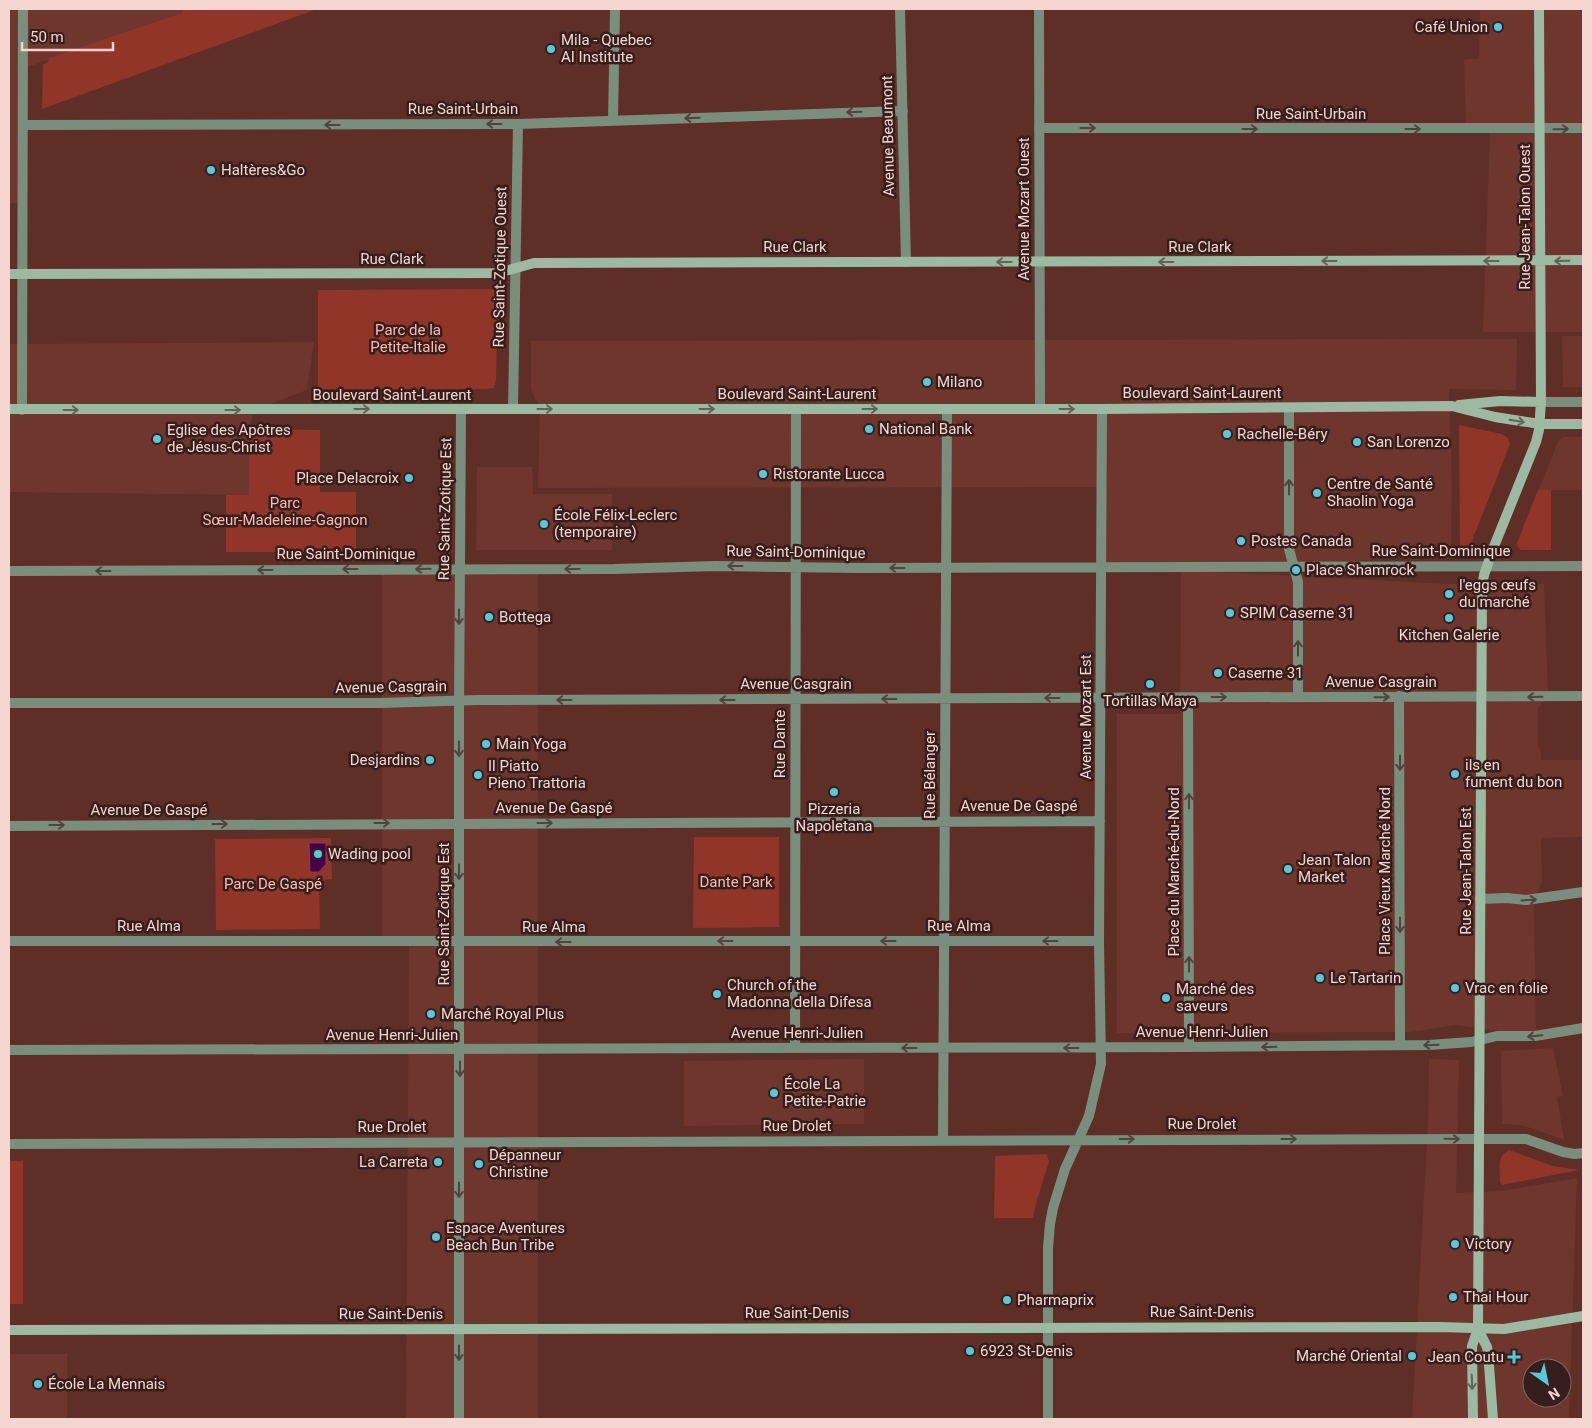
<svg xmlns="http://www.w3.org/2000/svg" width="1592" height="1428" viewBox="0 0 1592 1428" font-family="Roboto,sans-serif">
	<style>
		.built { fill: #6f362d; fill-rule: evenodd }
		.green { fill: #903528 }
		.water { fill: #480045; stroke: #7c406e }
		.lines { fill: none; stroke-linecap: round; stroke-linejoin: round }
		.minor { stroke: #7a8e7e; stroke-width: 10 }
		.tertiary { stroke: #7a8e7e; stroke-width: 10 }
		.secondary { stroke: #9bbaa1; stroke-width: 10 }
		.oneway { stroke: #4d453e }
		.oneway2 { stroke: #636457 }
		.poi-dot { fill: #54cade; stroke: #351e1b; stroke-width: 2 }
		.labels { text-anchor: middle; dominant-baseline: central; stroke-width: 5; stroke-linejoin: round; paint-order: stroke }
		.poi-label { font-size: 15px; fill: #f5d5cf; stroke: #351e1b; text-anchor: start }
		.street-label { font-size: 15px; fill: #f5d5cf; stroke: #351e1b }
		.park-label { font-size: 15px; fill: #fcbbb0; stroke: #351e1b }
	</style>
	<rect width="100%" height="100%" fill="#5f2e27"/>
	<path class="built" d="M 9,9 L 182,9 L 182,13 L 27,67 L 23,203 L 9,203 Z
		M 1480,9 L 1583,9 L 1583,332 L 1483,332 L 1490,129 L 1466,129 L 1464,60 L 1479,58 Z
		M 1562,336 L 1583,336 L 1583,387 L 1563,387 Z
		M 1517,339 L 1516,390 L 1449,389 L 1452,487 L 1451,547 L 1307,569 L 1101,567 L 1102,487 L 538,488 L 540,409 L 531,389 L 531,341 Z
		M 314,342 L 307,390 L 254,410 L 249,429 L 249,495 L 9,492 L 9,344 Z
		M 1564,437 L 1583,437 L 1583,490 L 1539,490 L 1557,444 L 1560,439 Z
		M 477,467 L 532,467 L 533,494 L 612,494 L 612,550 L 476,550 Z
		M 382,569 L 538,569 L 538,1419 L 406,1419 L 409,942 L 382,942 Z
		M 1181,570 L 1447,584 L 1544,584 L 1548,697 L 1538,707 L 1538,746 L 1541,751 L 1541,760 L 1583,760 L 1583,837 L 1541,838 L 1542,882 L 1534,900 L 1536,1036 L 1456,1025 L 1411,1032 L 1117,1033 L 1117,714 L 1180,714 Z
		M 1553,1048 L 1563,1096 L 1557,1097 L 1564,1140 L 1522,1125 L 1502,1124 L 1501,1051 Z
		M 864,1059 L 864,1124 L 684,1126 L 684,1061 Z
		M 1429,1059 L 1459,1060 L 1456,1193 L 1501,1191 L 1577,1178 L 1569,1419 L 1412,1419 L 1428,1122 ZM 1532,1368 L 1562,1368 L 1562,1398 L 1532,1398 Z
		M 9,1354 L 67,1354 L 67,1419 L 9,1419 Z"/>
	<path class="green" d="M 182,9 L 317,9 L 42,109 L 43,64 L 48,62 L 49,58 L 176,15 L 182,13 Z
		M 494,289 L 498,292 L 496,380 L 494,388 L 486,389 L 318,389 L 318,290 Z
		M 1459,425 L 1502,434 L 1508,438 L 1510,444 L 1476,531 L 1473,536 L 1474,537 L 1469,546 L 1460,547 Z
		M 249,429 L 320,430 L 320,492 L 356,492 L 356,552 L 226,552 L 226,495 L 249,495 Z
		M 1538,490 L 1551,490 L 1551,550 L 1521,550 L 1518,547 L 1517,543 Z
		M 694,837 L 779,837 L 779,927 L 693,928 Z
		M 331,838 L 332,879 L 319,880 L 320,929 L 216,930 L 215,839 Z
		M 1509,1150 L 1553,1166 L 1579,1170 L 1502,1185 L 1500,1182 C 1500,1169 1496,1157 1509,1150 Z
		M 1047,1154 L 1049,1162 L 1037,1200 L 1033,1218 L 994,1218 L 995,1156 Z
		M 9,1161 L 23,1161 L 23,1304 L 9,1304 Z"/>
	<path class="water" d="M 309,843 L 326,843 L 326,864 L 319,872 L 310,872 Z"/>
	<g class="lines">
		<path class="minor" d="M 900,9 L 906,262
			M 1039,9 L 1040,409
			M 613,121 L 615,9
			M 23,125 L 518,124 L 903,111
			M 1039,128 L 1583,128
			M 1289,408 L 1289,549 L 1298,582 L 1298,697
			M 513,409 L 518,124
			M 9,571 L 614,569 L 716,566 L 861,568 L 1583,566
			M 1399,696 L 1400,1045
			M 1188,698 L 1189,1047
			M 9,703 L 381,703 L 477,700 L 1583,696
			M 9,826 L 1100,821
			M 1480,899 L 1507,898 L 1526,900 L 1583,892
			M 9,941 L 1099,941
			M 795,1048 L 796,409
			M 9,1050 L 1189,1047 L 1429,1045 L 1471,1042 L 1497,1036 L 1535,1036 L 1583,1028
			M 943,1141 L 947,409
			M 9,1144 L 1456,1139 L 1526,1139 L 1563,1152 L 1575,1154 L 1583,1153
			M 1048,1327 L 1048,1248 L 1050,1224 L 1053,1208 L 1065,1169 L 1089,1116 L 1101,1064 L 1099,941 L 1102,409"/>
		<path class="tertiary" d="M 1541,402 L 1583,402
			M 22,410 L 23,9
			M 1048,1327 L 1048,1419
			M 459,1419 L 459,711 L 461,410"/>
		<path class="secondary" d="M 9,274 L 498,273 L 534,263 L 1583,260
			M 1459,405 L 1500,401 L 1541,402
			M 9,409 L 1102,409 L 1452,406 L 1495,417 L 1540,424 L 1583,424
			M 1478,1329 L 1487,1347 L 1488,1352 L 1493,1419
			M 9,1330 L 1440,1327 L 1504,1329 L 1583,1316
			M 1473,1419 L 1472,1346 L 1478,1329 L 1482,587 L 1484,575 L 1493,549 L 1536,442 L 1539,430 L 1541,402 L 1539,9"/>
	</g>
	<defs><path id="oneway-shaft" d="M-6 0H5M1.5-3L5.5 0L1.5 3" fill="none" stroke-width="1.6" stroke-linecap="round" stroke-linejoin="round" transform="scale(1.25)"/></defs>
	<g class="oneway">
		<use href="#oneway-shaft" transform="translate(854 112) rotate(178)"/>
		<use href="#oneway-shaft" transform="translate(692 118) rotate(178)"/>
		<use href="#oneway-shaft" transform="translate(494 124) rotate(180)"/>
		<use href="#oneway-shaft" transform="translate(332 125) rotate(180)"/>
		<use href="#oneway-shaft" transform="translate(1088 128)"/>
		<use href="#oneway-shaft" transform="translate(1250 129)"/>
		<use href="#oneway-shaft" transform="translate(1413 129)"/>
		<use href="#oneway-shaft" transform="translate(1561 129) rotate(-1)"/>
		<use href="#oneway-shaft" transform="translate(1289 487) rotate(-90)"/>
		<use href="#oneway-shaft" transform="translate(735 566) rotate(-180)"/>
		<use href="#oneway-shaft" transform="translate(897 568) rotate(180)"/>
		<use href="#oneway-shaft" transform="translate(350 569) rotate(180)"/>
		<use href="#oneway-shaft" transform="translate(423 569) rotate(179)"/>
		<use href="#oneway-shaft" transform="translate(572 569) rotate(180)"/>
		<use href="#oneway-shaft" transform="translate(265 570) rotate(180)"/>
		<use href="#oneway-shaft" transform="translate(103 571) rotate(180)"/>
		<use href="#oneway-shaft" transform="translate(459 617) rotate(90)"/>
		<use href="#oneway-shaft" transform="translate(1298 648) rotate(-90)"/>
		<use href="#oneway-shaft" transform="translate(1219 697)"/>
		<use href="#oneway-shaft" transform="translate(1382 697) rotate(-1)"/>
		<use href="#oneway-shaft" transform="translate(1535 697) rotate(179)"/>
		<use href="#oneway-shaft" transform="translate(1052 698) rotate(180)"/>
		<use href="#oneway-shaft" transform="translate(889 699) rotate(180)"/>
		<use href="#oneway-shaft" transform="translate(564 700) rotate(180)"/>
		<use href="#oneway-shaft" transform="translate(727 700) rotate(180)"/>
		<use href="#oneway-shaft" transform="translate(459 749) rotate(90)"/>
		<use href="#oneway-shaft" transform="translate(1400 763) rotate(90)"/>
		<use href="#oneway-shaft" transform="translate(1189 801) rotate(-90)"/>
		<use href="#oneway-shaft" transform="translate(382 823)"/>
		<use href="#oneway-shaft" transform="translate(545 823)"/>
		<use href="#oneway-shaft" transform="translate(220 824)"/>
		<use href="#oneway-shaft" transform="translate(57 825)"/>
		<use href="#oneway-shaft" transform="translate(459 872) rotate(90)"/>
		<use href="#oneway-shaft" transform="translate(1529 900) rotate(-3)"/>
		<use href="#oneway-shaft" transform="translate(1400 925) rotate(90)"/>
		<use href="#oneway-shaft" transform="translate(725 941) rotate(180)"/>
		<use href="#oneway-shaft" transform="translate(888 941) rotate(180)"/>
		<use href="#oneway-shaft" transform="translate(1050 941) rotate(180)"/>
		<use href="#oneway-shaft" transform="translate(563 942) rotate(180)"/>
		<use href="#oneway-shaft" transform="translate(1189 964) rotate(-90)"/>
		<use href="#oneway-shaft" transform="translate(1535 1036) rotate(175)"/>
		<use href="#oneway-shaft" transform="translate(1431 1045) rotate(178)"/>
		<use href="#oneway-shaft" transform="translate(1269 1047) rotate(179)"/>
		<use href="#oneway-shaft" transform="translate(909 1048) rotate(180)"/>
		<use href="#oneway-shaft" transform="translate(1071 1048) rotate(180)"/>
		<use href="#oneway-shaft" transform="translate(460 1069) rotate(90)"/>
		<use href="#oneway-shaft" transform="translate(1127 1139)"/>
		<use href="#oneway-shaft" transform="translate(1289 1139)"/>
		<use href="#oneway-shaft" transform="translate(1452 1139) rotate(1)"/>
		<use href="#oneway-shaft" transform="translate(459 1190) rotate(90)"/>
		<use href="#oneway-shaft" transform="translate(459 1353) rotate(90)"/>
	</g>
	<g class="oneway2">
		<use href="#oneway-shaft" transform="translate(1329 261) rotate(180)"/>
		<use href="#oneway-shaft" transform="translate(1491 261) rotate(180)"/>
		<use href="#oneway-shaft" transform="translate(1562 261) rotate(179)"/>
		<use href="#oneway-shaft" transform="translate(1004 262) rotate(180)"/>
		<use href="#oneway-shaft" transform="translate(1166 262) rotate(180)"/>
		<use href="#oneway-shaft" transform="translate(362 409)"/>
		<use href="#oneway-shaft" transform="translate(545 409)"/>
		<use href="#oneway-shaft" transform="translate(707 409)"/>
		<use href="#oneway-shaft" transform="translate(870 409)"/>
		<use href="#oneway-shaft" transform="translate(1067 409)"/>
		<use href="#oneway-shaft" transform="translate(71 410)"/>
		<use href="#oneway-shaft" transform="translate(233 410)"/>
		<use href="#oneway-shaft" transform="translate(1517 421) rotate(10)"/>
		<use href="#oneway-shaft" transform="translate(1472 1382) rotate(88)"/>
	</g>
	<g class="poi-dot">
		<circle cx="1498" cy="27" r="5"/>
		<circle cx="551" cy="49" r="5"/>
		<circle cx="211" cy="170" r="5"/>
		<circle cx="927" cy="382" r="5"/>
		<circle cx="869" cy="429" r="5"/>
		<circle cx="1227" cy="434" r="5"/>
		<circle cx="157" cy="439" r="5"/>
		<circle cx="1357" cy="442" r="5"/>
		<circle cx="763" cy="474" r="5"/>
		<circle cx="409" cy="478" r="5"/>
		<circle cx="1317" cy="493" r="5"/>
		<circle cx="544" cy="524" r="5"/>
		<circle cx="1241" cy="541" r="5"/>
		<circle cx="1296" cy="570" r="5"/>
		<circle cx="1449" cy="594" r="5"/>
		<circle cx="1230" cy="613" r="5"/>
		<circle cx="489" cy="617" r="5"/>
		<circle cx="1449" cy="618" r="5"/>
		<circle cx="1218" cy="673" r="5"/>
		<circle cx="1150" cy="684" r="5"/>
		<circle cx="486" cy="744" r="5"/>
		<circle cx="430" cy="760" r="5"/>
		<circle cx="1455" cy="774" r="5"/>
		<circle cx="478" cy="775" r="5"/>
		<circle cx="834" cy="792" r="5"/>
		<circle cx="318" cy="854" r="5"/>
		<circle cx="1288" cy="869" r="5"/>
		<circle cx="1320" cy="978" r="5"/>
		<circle cx="1455" cy="988" r="5"/>
		<circle cx="717" cy="994" r="5"/>
		<circle cx="1166" cy="998" r="5"/>
		<circle cx="431" cy="1014" r="5"/>
		<circle cx="774" cy="1093" r="5"/>
		<circle cx="438" cy="1162" r="5"/>
		<circle cx="479" cy="1164" r="5"/>
		<circle cx="436" cy="1237" r="5"/>
		<circle cx="1455" cy="1244" r="5"/>
		<circle cx="1453" cy="1297" r="5"/>
		<circle cx="1007" cy="1300" r="5"/>
		<circle cx="970" cy="1351" r="5"/>
		<circle cx="1412" cy="1356" r="5"/>
		<path d="M1511.5 1349.5h5v5h5v5h-5v5h-5v-5h-5v-5h5z"/>
		<circle cx="38" cy="1384" r="5"/>
	</g>
	<g class="labels">
		<g class="poi-label">
			<text x="1488" y="27" text-anchor="end">Café Union</text>
			<text x="561" y="40">Mila - Quebec<tspan x="561" dy="17">AI Institute</tspan></text>
			<text x="221" y="170">Haltères&amp;Go</text>
			<text x="937" y="382">Milano</text>
			<text x="879" y="429">National Bank</text>
			<text x="167" y="430">Eglise des Apôtres<tspan x="167" dy="17">de Jésus-Christ</tspan></text>
			<text x="1237" y="434">Rachelle-Béry</text>
			<text x="1367" y="442">San Lorenzo</text>
			<text x="773" y="474">Ristorante Lucca</text>
			<text x="399" y="478" text-anchor="end">Place Delacroix</text>
			<text x="1327" y="484">Centre de Santé<tspan x="1327" dy="17">Shaolin Yoga</tspan></text>
			<text x="554" y="515">École Félix-Leclerc<tspan x="554" dy="17">(temporaire)</tspan></text>
			<text x="1251" y="541">Postes Canada</text>
			<text x="1306" y="570">Place Shamrock</text>
			<text x="1459" y="585">l'eggs œufs<tspan x="1459" dy="17">du marché</tspan></text>
			<text x="1240" y="613">SPIM Caserne 31</text>
			<text x="499" y="617">Bottega</text>
			<text x="1449" y="635" text-anchor="middle">Kitchen Galerie</text>
			<text x="1228" y="673">Caserne 31</text>
			<text x="1150" y="701" text-anchor="middle">Tortillas Maya</text>
			<text x="496" y="744">Main Yoga</text>
			<text x="420" y="760" text-anchor="end">Desjardins</text>
			<text x="1465" y="765">ils en<tspan x="1465" dy="17">fument du bon</tspan></text>
			<text x="488" y="766">Il Piatto<tspan x="488" dy="17">Pieno Trattoria</tspan></text>
			<text x="834" y="809" text-anchor="middle">Pizzeria<tspan x="834" dy="17">Napoletana</tspan></text>
			<text x="328" y="854">Wading pool</text>
			<text x="1298" y="860">Jean Talon<tspan x="1298" dy="17">Market</tspan></text>
			<text x="1330" y="978">Le Tartarin</text>
			<text x="727" y="985">Church of the<tspan x="727" dy="17">Madonna della Difesa</tspan></text>
			<text x="1465" y="988">Vrac en folie</text>
			<text x="1176" y="989">Marché des<tspan x="1176" dy="17">saveurs</tspan></text>
			<text x="441" y="1014">Marché Royal Plus</text>
			<text x="784" y="1084">École La<tspan x="784" dy="17">Petite-Patrie</tspan></text>
			<text x="489" y="1155">Dépanneur<tspan x="489" dy="17">Christine</tspan></text>
			<text x="428" y="1162" text-anchor="end">La Carreta</text>
			<text x="446" y="1228">Espace Aventures<tspan x="446" dy="17">Beach Bun Tribe</tspan></text>
			<text x="1465" y="1244">Victory</text>
			<text x="1463" y="1297">Thai Hour</text>
			<text x="1017" y="1300">Pharmaprix</text>
			<text x="980" y="1351">6923 St-Denis</text>
			<text x="1402" y="1356" text-anchor="end">Marché Oriental</text>
			<text x="1504" y="1357" text-anchor="end">Jean Coutu</text>
			<text x="48" y="1384">École La Mennais</text>
		</g>
		<g class="street-label">
			<text x="463" y="109">Rue Saint-Urbain</text>
			<text x="1311" y="114">Rue Saint-Urbain</text>
			<text transform="translate(888 136) rotate(-91)">Avenue Beaumont</text>
			<text transform="translate(1024 209) rotate(-90)">Avenue Mozart Ouest</text>
			<text transform="translate(1525 217) rotate(-90)">Rue Jean-Talon Ouest</text>
			<text x="795" y="247">Rue Clark</text>
			<text x="1200" y="247">Rue Clark</text>
			<text x="392" y="259">Rue Clark</text>
			<text transform="translate(500 267) rotate(-89)">Rue Saint-Zotique Ouest</text>
			<text x="1202" y="393">Boulevard Saint-Laurent</text>
			<text x="797" y="394">Boulevard Saint-Laurent</text>
			<text x="392" y="395">Boulevard Saint-Laurent</text>
			<text transform="translate(445 509) rotate(-89)">Rue Saint-Zotique Est</text>
			<text x="1441" y="551">Rue Saint-Dominique</text>
			<text transform="translate(796 552) rotate(1)">Rue Saint-Dominique</text>
			<text x="346" y="554">Rue Saint-Dominique</text>
			<text x="1381" y="682">Avenue Casgrain</text>
			<text x="796" y="684">Avenue Casgrain</text>
			<text transform="translate(391 687) rotate(-1)">Avenue Casgrain</text>
			<text transform="translate(1086 717) rotate(-90)">Avenue Mozart Est</text>
			<text transform="translate(780 744) rotate(-90)">Rue Dante</text>
			<text transform="translate(930 775) rotate(-90)">Rue Bélanger</text>
			<text x="1019" y="806">Avenue De Gaspé</text>
			<text x="554" y="808">Avenue De Gaspé</text>
			<text x="149" y="810">Avenue De Gaspé</text>
			<text transform="translate(1385 871) rotate(-90)">Place Vieux Marché Nord</text>
			<text transform="translate(1466 871) rotate(-90)">Rue Jean-Talon Est</text>
			<text transform="translate(1174 872) rotate(-90)">Place du Marché-du-Nord</text>
			<text transform="translate(444 914) rotate(-90)">Rue Saint-Zotique Est</text>
			<text x="149" y="926">Rue Alma</text>
			<text x="959" y="926">Rue Alma</text>
			<text x="554" y="927">Rue Alma</text>
			<text x="1202" y="1032">Avenue Henri-Julien</text>
			<text x="797" y="1033">Avenue Henri-Julien</text>
			<text x="392" y="1035">Avenue Henri-Julien</text>
			<text x="1202" y="1124">Rue Drolet</text>
			<text x="797" y="1126">Rue Drolet</text>
			<text x="392" y="1127">Rue Drolet</text>
			<text x="1202" y="1312">Rue Saint-Denis</text>
			<text x="797" y="1313">Rue Saint-Denis</text>
			<text x="391" y="1314">Rue Saint-Denis</text>
		</g>
		<g class="park-label">
			<text x="408" y="330">Parc de la<tspan x="408" dy="17">Petite-Italie</tspan></text>
			<text x="285" y="503">Parc<tspan x="285" dy="17">Sœur-Madeleine-Gagnon</tspan></text>
			<text x="736" y="882">Dante Park</text>
			<text x="273" y="884">Parc De Gaspé</text>
		</g>
	</g>
	<rect width="1592" height="1428" fill="none" stroke="#f5d5cf" stroke-width="20"/>
	<g transform="translate(1547 1383) rotate(147)"><circle r="24" fill="#351e1b" stroke="#826763"/>
	<path d="M0-4L9 19L0 12L-9 19Z" fill="#54cade"/>
	<text y="-8" font-size="14" font-weight="bold" text-anchor="middle" fill="#f5d5cf">N</text>
	</g>
	<path d="M22 42v8h91v-8" fill="none" stroke="#f5d5cf" stroke-width="2.5"/>
	<text x="30" y="42" font-size="15" fill="#f5d5cf" stroke="#351e1b" stroke-width="4" paint-order="stroke">50 m</text>
</svg>
